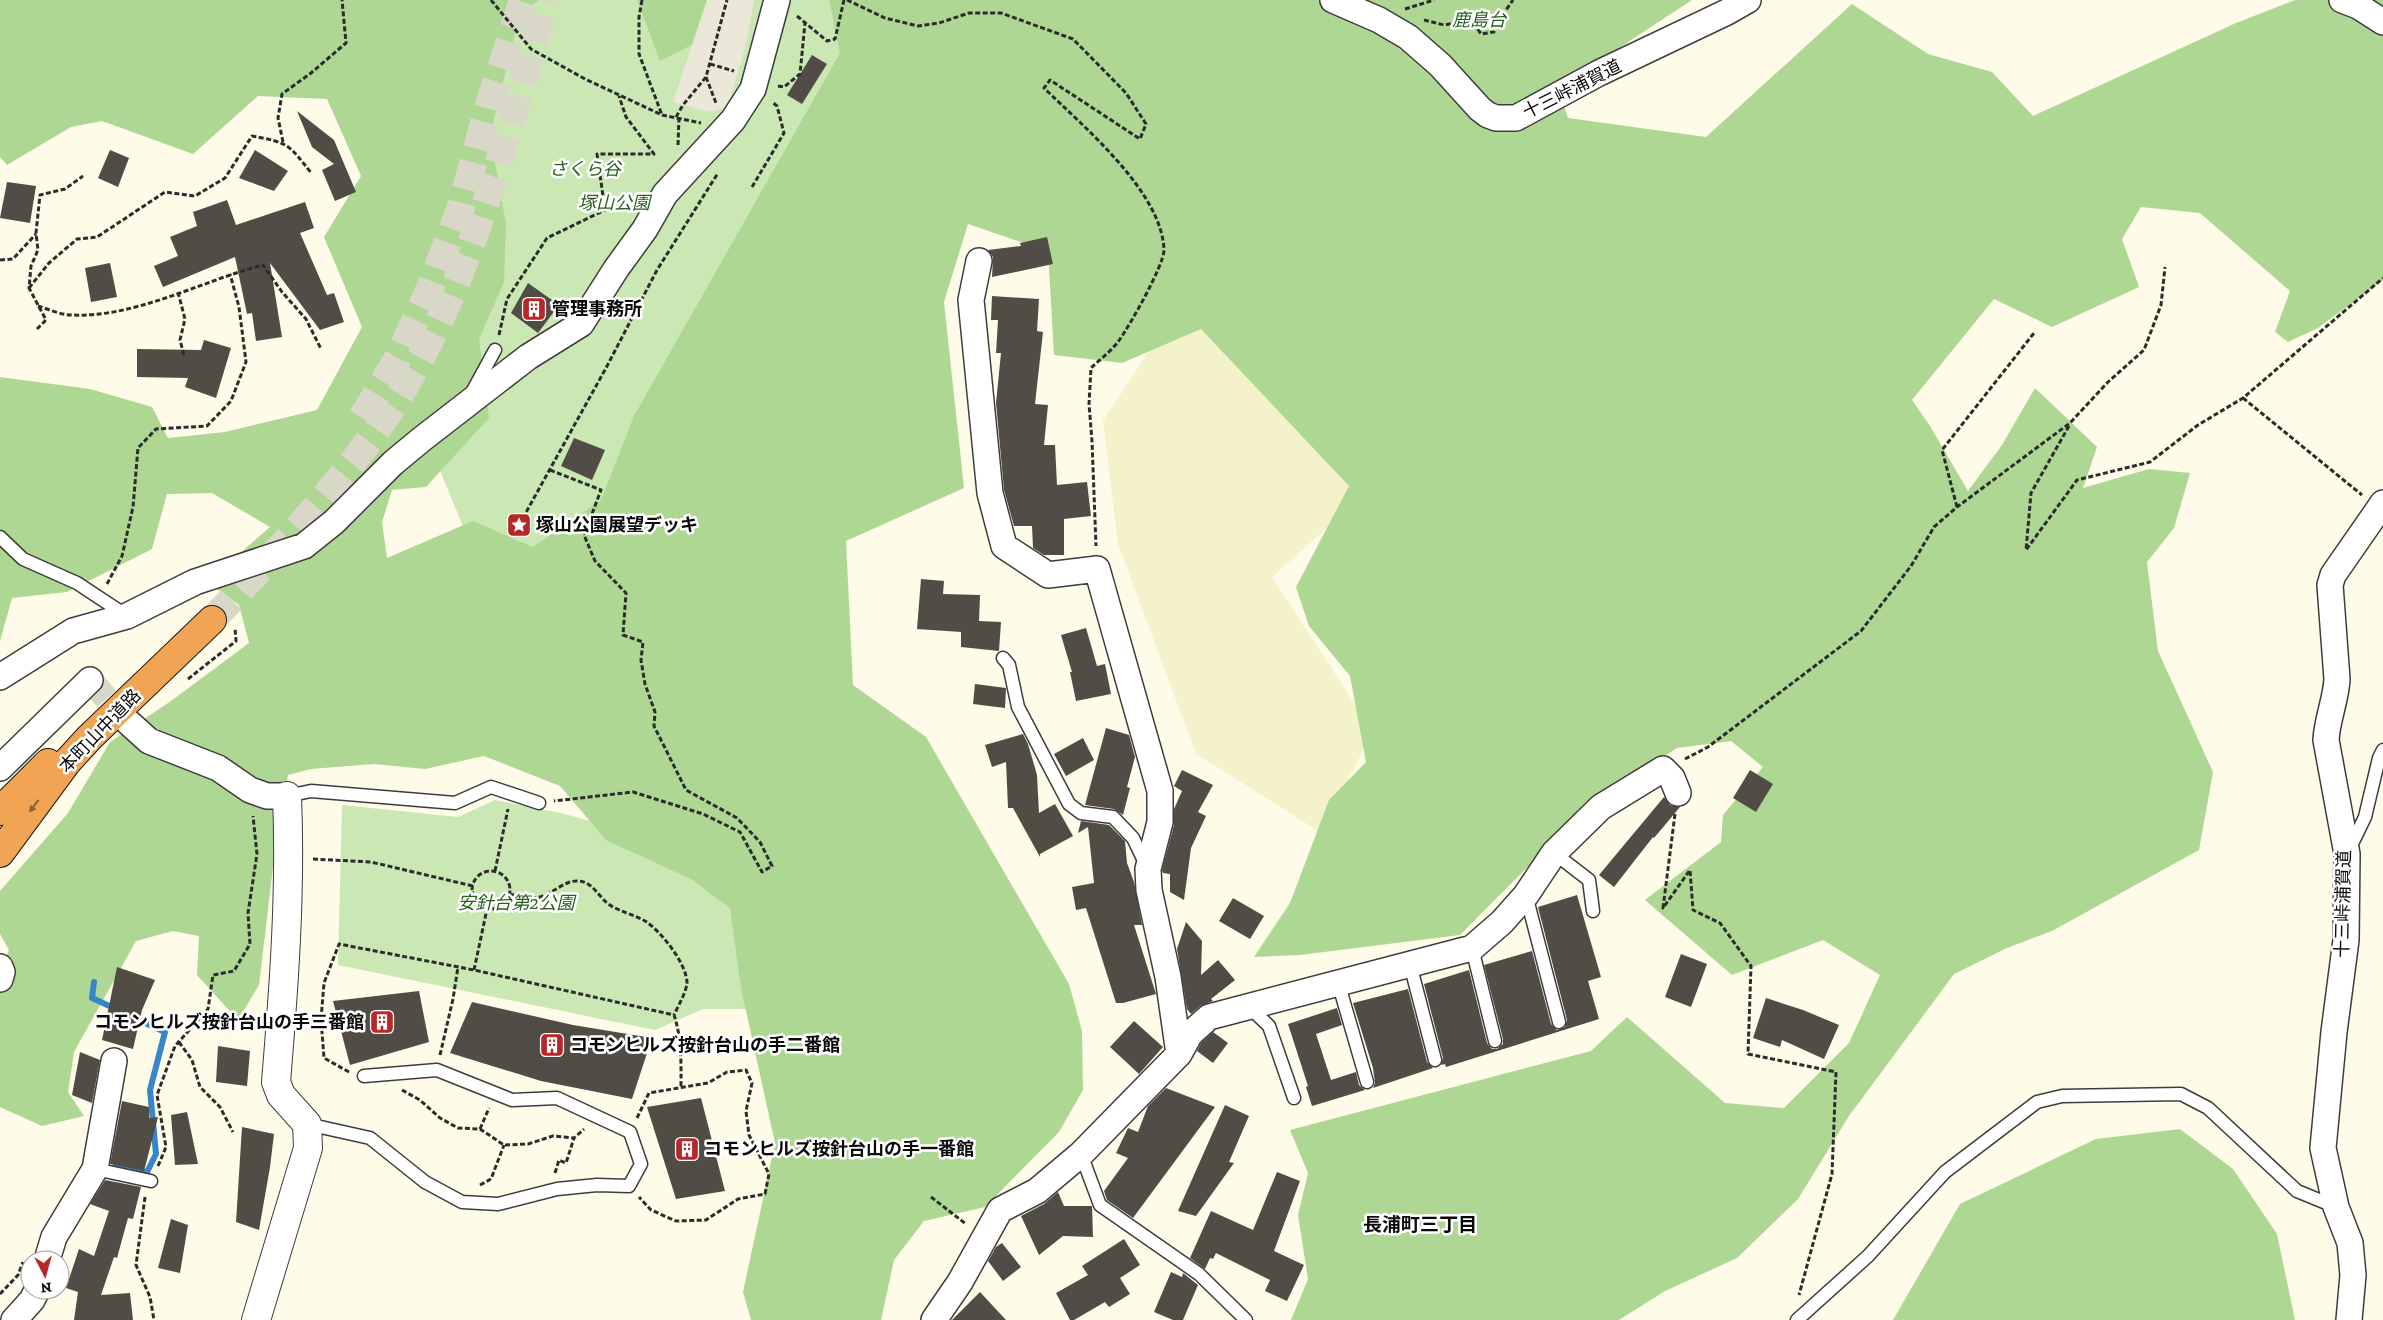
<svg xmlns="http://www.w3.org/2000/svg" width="2383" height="1320" viewBox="0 0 2383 1320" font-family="'Zilla Slab','Noto Sans JP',serif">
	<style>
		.farmland { fill: #f3f2ca }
		.green { fill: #cbe7b4 }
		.forest { fill: #aed793 }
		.plaza { fill: #ece8d9 }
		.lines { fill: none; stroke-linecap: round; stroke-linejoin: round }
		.stream { stroke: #3786c9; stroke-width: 6 }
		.building { fill: #524c47 }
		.minor-tunnel { stroke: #d9d7c7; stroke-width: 25; stroke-dasharray: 25 12; stroke-linecap: butt }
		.motorway-tunnel { stroke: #d9d7c7; stroke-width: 28; stroke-dasharray: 28 14; stroke-linecap: butt }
		.service-casing { stroke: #3d3d3d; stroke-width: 15 }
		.minor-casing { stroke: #3d3d3d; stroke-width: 28 }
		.tertiary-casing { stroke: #3d3d3d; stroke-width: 30 }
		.motorway-casing { stroke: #1b1b1b; stroke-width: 30 }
		.path { stroke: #2c2c2c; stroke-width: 3; stroke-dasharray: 5 2.5; stroke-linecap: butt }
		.service { stroke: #fff; stroke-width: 12 }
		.minor { stroke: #fff; stroke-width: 25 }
		.tertiary { stroke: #fff; stroke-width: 28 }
		.motorway { stroke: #f1a554; stroke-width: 28 }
		.oneway { fill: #895f33 }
		.labels { text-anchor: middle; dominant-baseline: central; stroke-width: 5; stroke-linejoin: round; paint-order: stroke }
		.park-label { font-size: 18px; font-style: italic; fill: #275f1d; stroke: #fff }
		.street-label { font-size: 18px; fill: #0a0a0a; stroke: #fff }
		.poi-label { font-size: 18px; font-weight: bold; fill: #0a0a0a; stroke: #fff; text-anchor: start }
		.neighbourhood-label { font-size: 19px; font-weight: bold; fill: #0a0a0a; stroke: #fff }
	</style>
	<rect width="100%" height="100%" fill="#fefbe8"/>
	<path class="farmland" d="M 1183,299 L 1361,498 L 1272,577 L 1373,732 L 1320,832 L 1196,754 L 1118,544 L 1103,421 Z"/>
	<path class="green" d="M 310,0 L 1664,0 L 1627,42 L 1537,131 L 983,163 L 734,407 L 540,558 L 467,536 L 434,456 L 416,248 Z
		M 495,800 L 561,813 L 717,857 L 771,1009 L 703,1009 L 655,1030 L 338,965 L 342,805 L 458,817 Z"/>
	<path class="forest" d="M 0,0 L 539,0 L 520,13 L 490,135 L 506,224 L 504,282 L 479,339 L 489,418 L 426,487 L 392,490 L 382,522 L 387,558 L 473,521 L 533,547 L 601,500 L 634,416 L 840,53 L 829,0 L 1692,0 L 1558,88 L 1568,118 L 1706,137 L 1852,4 L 1928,54 L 1992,72 L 2033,116 L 2236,23 L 2295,0 L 2383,0 L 2383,280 L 2318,328 L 2288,342 L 2275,332 L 2290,291 L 2200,213 L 2141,207 L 2122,239 L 2139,287 L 2052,327 L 1994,299 L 1912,400 L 1930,426 L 1968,491 L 2002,445 L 2035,388 L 2097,447 L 2083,488 L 2149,469 L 2190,473 L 2174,528 L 2147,562 L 2158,651 L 2213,772 L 2199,850 L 2052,931 L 2007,948 L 1954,974 L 1849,1116 L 1798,1199 L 1737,1258 L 1665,1291 L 1619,1320 L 1291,1320 L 1308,1279 L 1298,1215 L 1308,1173 L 1290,1130 L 1591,1051 L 1627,1017 L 1725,1103 L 1784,1108 L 1849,1043 L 1880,975 L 1823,940 L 1732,975 L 1645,900 L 1721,842 L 1723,815 L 1763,767 L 1731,741 L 1677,748 L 1590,804 L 1460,935 L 1300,955 L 1254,957 L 1290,903 L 1329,800 L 1366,762 L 1350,676 L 1309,626 L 1296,587 L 1349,486 L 1201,329 L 1122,363 L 1054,355 L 1048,251 L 968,224 L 944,302 L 964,488 L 846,541 L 853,685 L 926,737 L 1069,984 L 1082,1031 L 1083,1090 L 1059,1132 L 985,1207 L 924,1221 L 894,1260 L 881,1320 L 751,1320 L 743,1292 L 775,1143 L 741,988 L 730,908 L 691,879 L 606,840 L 560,786 L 484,756 L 425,769 L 374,764 L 311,769 L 288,775 L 276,842 L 259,985 L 238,1020 L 197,975 L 199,936 L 173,931 L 136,941 L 74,1052 L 68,1092 L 84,1116 L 42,1126 L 0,1107 L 0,971 L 9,950 L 0,934 L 0,891 L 68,813 L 110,742 L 171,701 L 249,643 L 239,605 L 207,582 L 270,527 L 212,493 L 167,494 L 152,549 L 67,592 L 12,598 L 0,641 L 0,377 L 90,389 L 152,407 L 168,438 L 225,432 L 317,410 L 362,327 L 324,237 L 361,176 L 327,99 L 258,96 L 193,154 L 102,121 L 71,127 L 7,165 L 0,157 Z
		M 637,0 L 712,0 L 705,38 L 660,61 Z
		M 2180,1129 L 2233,1169 L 2277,1234 L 2295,1320 L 1893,1320 L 1960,1204 L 2096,1139 Z"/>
	<path class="plaza" d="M 707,0 L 754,0 L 746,44 L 728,107 L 709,112 L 673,102 Z"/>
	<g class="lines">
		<path class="stream" d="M 94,982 L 92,998 L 116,1009
			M 115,1167 L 147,1172 L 156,1154 L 150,1090 L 165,1032 L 132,1017"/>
	</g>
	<path class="building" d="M 812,55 L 827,64 L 802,104 L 787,95 Z
		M 297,111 L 334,140 L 356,192 L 335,201 L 322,170 L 334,164 L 312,147 Z
		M 110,150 L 129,158 L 118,187 L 98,178 Z
		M 255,150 L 288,171 L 274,191 L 239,178 Z
		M 7,182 L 36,186 L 30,223 L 0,218 Z
		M 227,200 L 236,225 L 305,202 L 314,228 L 300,233 L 327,295 L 334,293 L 344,322 L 320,330 L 270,263 L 282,337 L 256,341 L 252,313 L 247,314 L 235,257 L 163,287 L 154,266 L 178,256 L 170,237 L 197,226 L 193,212 Z
		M 1047,237 L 1053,264 L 992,277 L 993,257 L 988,250 L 1021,246 L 1020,243 Z
		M 110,263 L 117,297 L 91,302 L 85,268 Z
		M 528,283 L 559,305 L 538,333 L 511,313 Z
		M 992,296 L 1039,299 L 1037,331 L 1043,332 L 1035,404 L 1048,405 L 1044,445 L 1055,445 L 1057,485 L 1087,482 L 1091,516 L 1064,519 L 1064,555 L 1044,555 L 1033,548 L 1032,526 L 1014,526 L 1004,490 L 996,403 L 1001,353 L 996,353 L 998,320 L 991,320 Z
		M 204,340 L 231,348 L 216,398 L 185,387 L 188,378 L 137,377 L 137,349 L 201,350 Z
		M 574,438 L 605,450 L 592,480 L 561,466 Z
		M 921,579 L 944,581 L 943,594 L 980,595 L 979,621 L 1001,622 L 999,651 L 961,647 L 961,632 L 917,629 Z
		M 1086,628 L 1097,666 L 1105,664 L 1111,694 L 1076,701 L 1070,672 L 1072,672 L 1061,635 Z
		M 975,684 L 1006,688 L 1005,708 L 973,704 Z
		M 1106,728 L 1129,735 L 1135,757 L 1127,787 L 1130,788 L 1123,815 L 1114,809 L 1085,805 Z
		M 1023,734 L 1028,744 L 1037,775 L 1039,813 L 1055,804 L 1073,836 L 1040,854 L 1040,857 L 1013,808 L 1008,808 L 1006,762 L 992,767 L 985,745 Z
		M 1083,738 L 1094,760 L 1066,776 L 1054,754 Z
		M 1182,770 L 1213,785 L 1198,812 L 1206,816 L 1191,848 L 1184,900 L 1170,892 L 1170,874 L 1163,873 L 1162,870 L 1174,825 L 1174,809 L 1182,791 L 1174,786 Z
		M 1750,770 L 1773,784 L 1756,812 L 1733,798 Z
		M 1664,797 L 1670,805 L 1680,807 L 1654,838 L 1653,837 L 1614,887 L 1599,875 Z
		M 1081,821 L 1109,825 L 1125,841 L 1127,863 L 1134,882 L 1142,925 L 1134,925 L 1156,994 L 1123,1003 L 1116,1003 L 1086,908 L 1076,910 L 1072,887 L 1094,883 L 1088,827 L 1078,833 Z
		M 1577,895 L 1601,977 L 1588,981 L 1599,1019 L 1446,1067 L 1445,1064 L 1441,1065 L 1443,1058 L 1424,984 L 1469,970 L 1487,1043 L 1492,1049 L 1497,1049 L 1503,1044 L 1503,1039 L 1484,965 L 1532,951 L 1551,1024 L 1557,1030 L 1565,1027 L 1567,1020 L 1538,907 Z
		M 1233,898 L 1264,916 L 1250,939 L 1219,921 Z
		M 1186,922 L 1202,941 L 1201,975 L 1218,960 L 1235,980 L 1211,999 L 1213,1001 L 1200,1006 L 1191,1014 L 1187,1009 L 1177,949 Z
		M 1681,954 L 1707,964 L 1691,1007 L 1665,997 Z
		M 117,967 L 155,980 L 142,1010 L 133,1049 L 102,1040 Z
		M 1408,989 L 1427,1062 L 1433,1068 L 1373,1088 L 1375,1083 L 1373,1068 L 1353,1003 Z
		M 419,991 L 429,1042 L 350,1065 L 333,1001 Z
		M 1766,998 L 1803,1010 L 1839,1025 L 1824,1059 L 1782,1040 L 1780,1047 L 1753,1038 Z
		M 472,1002 L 573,1025 L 652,1038 L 632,1099 L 541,1081 L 450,1053 Z
		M 1337,1008 L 1342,1025 L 1316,1034 L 1331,1080 L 1356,1072 L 1359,1085 L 1365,1090 L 1312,1106 L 1306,1087 L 1308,1086 L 1288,1024 Z
		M 1134,1021 L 1163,1047 L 1139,1074 L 1110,1047 Z
		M 1213,1032 L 1228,1043 L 1213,1063 L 1197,1051 L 1201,1043 Z
		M 218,1046 L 250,1051 L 247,1086 L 216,1082 Z
		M 80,1052 L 100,1060 L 92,1103 L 72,1095 Z
		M 1166,1088 L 1215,1107 L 1133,1218 L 1107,1200 L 1104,1191 L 1128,1158 L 1116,1153 L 1128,1128 L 1138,1132 L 1148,1106 Z
		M 701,1098 L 725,1191 L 676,1199 L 647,1107 Z
		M 122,1101 L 149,1107 L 149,1118 L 158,1117 L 144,1171 L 110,1164 Z
		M 1225,1105 L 1249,1116 L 1229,1162 L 1234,1163 L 1196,1216 L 1178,1211 Z
		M 187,1112 L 198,1164 L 175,1165 L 171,1115 Z
		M 242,1127 L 274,1134 L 270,1167 L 259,1230 L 236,1222 Z
		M 1277,1172 L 1300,1181 L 1274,1251 L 1304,1265 L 1287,1301 L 1265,1291 L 1270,1280 L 1216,1253 L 1213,1259 L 1210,1258 L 1205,1269 L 1190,1258 L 1211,1211 L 1253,1230 Z
		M 105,1180 L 141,1187 L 133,1219 L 128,1218 L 117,1258 L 114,1257 L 101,1295 L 130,1293 L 133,1320 L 74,1320 L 78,1292 L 66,1288 L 79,1249 L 94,1256 L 109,1211 L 90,1204 Z
		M 1058,1192 L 1064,1206 L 1092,1206 L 1093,1237 L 1063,1236 L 1039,1255 L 1021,1216 L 1044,1204 Z
		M 171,1219 L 188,1225 L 180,1273 L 158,1268 Z
		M 1124,1239 L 1140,1265 L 1120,1278 L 1130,1294 L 1109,1307 L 1105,1302 L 1074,1320 L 1070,1320 L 1056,1293 L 1088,1275 L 1082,1266 Z
		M 1002,1243 L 1021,1267 L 1003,1281 L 988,1261 L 996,1247 Z
		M 1171,1272 L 1182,1277 L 1183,1273 L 1198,1285 L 1183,1320 L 1173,1320 L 1154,1312 Z
		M 980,1292 L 1006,1320 L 952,1320 Z"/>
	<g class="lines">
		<path class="minor-tunnel" d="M 90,680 L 128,722"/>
		<path class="motorway-tunnel" d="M 362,418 L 398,358 L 431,286 L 462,204 L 488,108 L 523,0
			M 212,620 C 270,559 327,499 376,431 C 466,304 503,147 546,0"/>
		<defs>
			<path id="service" d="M 471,394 L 495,350
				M 0,537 L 23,559 L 77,583 L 127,616
				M 1003,658 L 1009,665 L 1018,707 L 1069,804 L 1081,813 L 1113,817 L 1133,838 L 1147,867
				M 287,796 L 311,791 L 455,803 L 491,787 L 539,803
				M 2349,850 L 2365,817 L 2379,758 L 2383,750
				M 1554,853 L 1589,880 L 1593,911
				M 1526,895 L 1559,1022
				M 1472,948 L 1495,1041
				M 1410,964 L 1435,1060
				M 1338,982 L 1367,1082
				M 1248,1006 L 1269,1026 L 1294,1098
				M 307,1124 L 370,1138 L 425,1182 L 462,1202 L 498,1204 L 557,1189 L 597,1185 L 629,1186 L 641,1164 L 630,1132 L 557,1098 L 512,1100 L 437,1070 L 364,1076
				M 1081,1154 L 1100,1205 L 1199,1274 L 1246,1320
				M 95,1169 L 151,1181
				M 1797,1320 L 1868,1256 L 1945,1172 L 2037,1102 L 2062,1096 L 2181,1094 L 2208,1108 L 2297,1191 L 2336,1207"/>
			<path id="minor" d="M 1333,0 L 1379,20 L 1408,37 L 1440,65 L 1480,109 L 1488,115 L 1496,118 L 1516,118 L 1599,73 L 1727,12 L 1748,0
				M 2342,0 L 2358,6 L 2383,22
				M 979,261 L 971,300 L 990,493 L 1004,546 L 1048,575 L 1097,569 L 1160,791 L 1160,822 L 1148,869 L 1149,890 L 1168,977 L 1179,1054
				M 0,677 L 73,631 L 127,616 L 195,582 L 304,546 L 334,522 L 393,463 L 422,439 L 528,357 L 581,324 L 616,269 L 645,229 L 665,194 L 733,120 L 753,89 L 777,0
				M 128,722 L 149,741 L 218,768 L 250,790 L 267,796 L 287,796
				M 0,768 L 90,680
				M 0,967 L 2,972 L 0,979
				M 47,1260 L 54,1237 L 95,1169 L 114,1061
				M 14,1320 L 32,1300 L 37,1290
				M 934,1320 L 960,1282 L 1000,1210 L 1037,1191 L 1081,1154 L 1179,1054 L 1190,1034 L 1209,1017 L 1472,948 L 1502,922 L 1526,895 L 1554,853 L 1601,807 L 1663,769 L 1672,778 L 1678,793
				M 2349,1320 L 2353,1275 L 2350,1243 L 2336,1207 L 2323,1148 L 2334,1032 L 2346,940 L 2347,854 L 2326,740 C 2327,719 2336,700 2337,679 L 2330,585 L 2333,575 L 2383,503"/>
			<path id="tertiary" d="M 256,1320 L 308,1148 L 307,1124 L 281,1095 L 276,1082 C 284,986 291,892 287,796"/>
			<path id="motorway" d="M 0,811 L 48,763
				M 0,853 L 67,762 L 90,737 L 212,620"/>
		</defs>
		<use href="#service" class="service-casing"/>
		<use href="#minor" class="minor-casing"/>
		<use href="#tertiary" class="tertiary-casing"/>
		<use href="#motorway" class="motorway-casing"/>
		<path class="path" d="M 491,0 L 531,49 L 585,79 L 662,115 L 701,123
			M 642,0 L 639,17 L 639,54 L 662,115
			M 847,0 L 885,18 L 918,26 L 939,23 L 969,13 L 1001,13 L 1073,39 L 1126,93 L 1146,124 L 1140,139 L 1050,80 L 1044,88 C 1084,127 1162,192 1164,250 C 1164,265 1130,325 1120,339 C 1113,350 1100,359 1091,368 L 1089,404 L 1092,441 L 1096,546
			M 1405,9 L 1434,0
			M 797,16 L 827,41 L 835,39 L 844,0
			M 1424,20 L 1444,25 L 1472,20 L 1481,34 L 1494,32 L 1497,23 L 1513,0
			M 710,64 L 734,71
			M 706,77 L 716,103
			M 778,86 L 784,87 L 800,74 L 805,23
			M 676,117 L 683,105 L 706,77 L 727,0
			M 283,142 L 278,118 L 282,94 L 311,73 L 346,43 L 342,0
			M 678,145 L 679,118
			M 752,187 L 784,133 L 777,106 L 772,102
			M 605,210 L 597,154 L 654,154 L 626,117 L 619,96
			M 0,260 L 13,259 L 36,234
			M 29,288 L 49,263 L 77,239 L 97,237 L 165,192 L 195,196 L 225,178 L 252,136 C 290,143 288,144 312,174
			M 178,292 L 185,319 L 180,340 L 184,355
			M 38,306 C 48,309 61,315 71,315 C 136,318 201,281 263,265 L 282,292 L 306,319 L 321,349
			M 37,329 L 46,320 L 29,288 L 31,266 L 38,250 L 36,233 L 40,195 L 65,189 L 83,176
			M 499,335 L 507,299 L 547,238 L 605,210 L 634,202
			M 2243,398 L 2362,495
			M 2069,426 L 2031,493 L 2026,550 L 2077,480 L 2150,462 L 2198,425 L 2243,398 L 2383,278
			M 550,470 L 601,490 L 584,535 L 595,561 L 626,593 L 623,635 L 643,642 L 641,660 L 645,684 L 655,712 L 654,726 L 686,790 L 737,818 L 760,842 L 772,866 L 762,872 L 740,832 L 703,814 L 633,792 L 554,801
			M 1957,507 L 1942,450 L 2034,333
			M 519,525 L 606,368 L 657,270 L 718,173
			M 107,584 L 122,556 L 133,507 L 138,448 L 156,429 L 207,426 L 231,401 L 246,362 L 239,307 L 230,274
			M 188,679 L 236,641 L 235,628
			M 1685,759 L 1708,747 L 1861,631 L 1911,566 L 1934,527 L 1957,507 L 2070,423 L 2108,382 L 2144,350 L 2161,305 L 2165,267
			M 1675,814 L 1663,908 L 1690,870 L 1693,910 L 1720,923 L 1751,966 L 1748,1054 L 1836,1072 L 1832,1174 L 1799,1295
			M 313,859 L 371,862 L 473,886
			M 495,871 L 508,809
			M472 890a19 19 0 1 1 38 0a19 19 0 1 1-38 0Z
			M 509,894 C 520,896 533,900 543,896 C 554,892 566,880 578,881 C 591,881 598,895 607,903 C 619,912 633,914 645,921 C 661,931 687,964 687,983 C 686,993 678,1006 674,1015
			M 474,970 L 487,909
			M 179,1042 L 192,1060 L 200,1087 L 220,1107 L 233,1132
			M 440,1055 L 453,999 L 458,967
			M 349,1072 L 324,1058 L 321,1019 L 324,983 L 339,944 L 474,970 L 674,1015 C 682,1039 681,1063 681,1088
			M 402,1090 L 420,1100 L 440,1118 L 458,1128 L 480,1129 L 504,1145 L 528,1144 L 553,1136 L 574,1138 L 584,1129
			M 637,1118 L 649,1093 L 708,1083 L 727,1072 L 746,1070 L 752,1083 L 746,1111 L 749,1135 L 769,1174 L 765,1194 L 738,1199 L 706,1220 L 676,1221 L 651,1210 L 639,1197
			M 480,1129 L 489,1108
			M 158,1166 L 166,1147 L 157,1095 L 175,1046 L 208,1009 L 213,975 L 234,971 L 250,944 L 248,913 L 257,854 L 253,816
			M 555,1173 L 559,1160 L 566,1163 L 574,1138
			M 480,1185 L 491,1179 L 504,1145
			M 145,1197 L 136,1265 L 150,1297 L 154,1320
			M 931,1197 L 966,1224
			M 0,1294 L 18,1275 L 23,1262"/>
		<use href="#service" class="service"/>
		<use href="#minor" class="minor"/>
		<use href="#tertiary" class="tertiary"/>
		<use href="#motorway" class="motorway"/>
	</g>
	<defs><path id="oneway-solid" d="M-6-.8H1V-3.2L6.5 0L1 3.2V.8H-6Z" transform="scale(1.25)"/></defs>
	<use class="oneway" href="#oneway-solid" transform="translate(34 806) rotate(126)"/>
	<defs>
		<symbol id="building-square" viewBox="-11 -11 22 22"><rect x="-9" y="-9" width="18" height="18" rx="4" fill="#b52827" stroke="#fff"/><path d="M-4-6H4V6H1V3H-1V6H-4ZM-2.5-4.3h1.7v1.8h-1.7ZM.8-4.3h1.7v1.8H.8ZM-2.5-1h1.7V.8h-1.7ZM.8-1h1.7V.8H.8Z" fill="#fff"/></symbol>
		<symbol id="sight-square" viewBox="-11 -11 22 22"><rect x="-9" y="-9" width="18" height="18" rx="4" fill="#b52827" stroke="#fff"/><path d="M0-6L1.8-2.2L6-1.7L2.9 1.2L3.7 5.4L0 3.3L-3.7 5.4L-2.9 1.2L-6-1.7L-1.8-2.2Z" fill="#fff"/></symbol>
	</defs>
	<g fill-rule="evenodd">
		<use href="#building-square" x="520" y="295" width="28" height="28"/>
		<use href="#sight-square" x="505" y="511" width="28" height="28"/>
		<use href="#building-square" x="368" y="1008" width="28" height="28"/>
		<use href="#building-square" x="538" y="1031" width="28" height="28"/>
		<use href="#building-square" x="673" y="1135" width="28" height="28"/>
	</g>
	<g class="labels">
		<g class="park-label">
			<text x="1479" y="20">鹿島台</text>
			<text x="585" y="169">さくら谷</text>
			<text x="614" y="203">塚山公園</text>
			<text x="516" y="903">安針台第2公園</text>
		</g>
		<g class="street-label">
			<text transform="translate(1572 89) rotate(-27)">十三峠浦賀道</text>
			<text transform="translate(100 731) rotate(-46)">本町山中道路</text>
			<text transform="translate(2343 904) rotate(-89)">十三峠浦賀道</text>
		</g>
		<g class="poi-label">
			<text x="552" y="309">管理事務所</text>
			<text x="536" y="525">塚山公園展望デッキ</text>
			<text x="364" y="1022" text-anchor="end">コモンヒルズ按針台山の手三番館</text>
			<text x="570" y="1045">コモンヒルズ按針台山の手二番館</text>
			<text x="704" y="1149">コモンヒルズ按針台山の手一番館</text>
		</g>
		<g class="neighbourhood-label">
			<text x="1420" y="1224">長浦町三丁目</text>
		</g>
	</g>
	<g transform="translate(45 1275) rotate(174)"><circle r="24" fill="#ffffff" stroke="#9d9d9d"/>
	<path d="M0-4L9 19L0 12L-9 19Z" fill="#b52827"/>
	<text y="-8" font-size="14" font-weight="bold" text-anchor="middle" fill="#0a0a0a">N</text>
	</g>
</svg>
